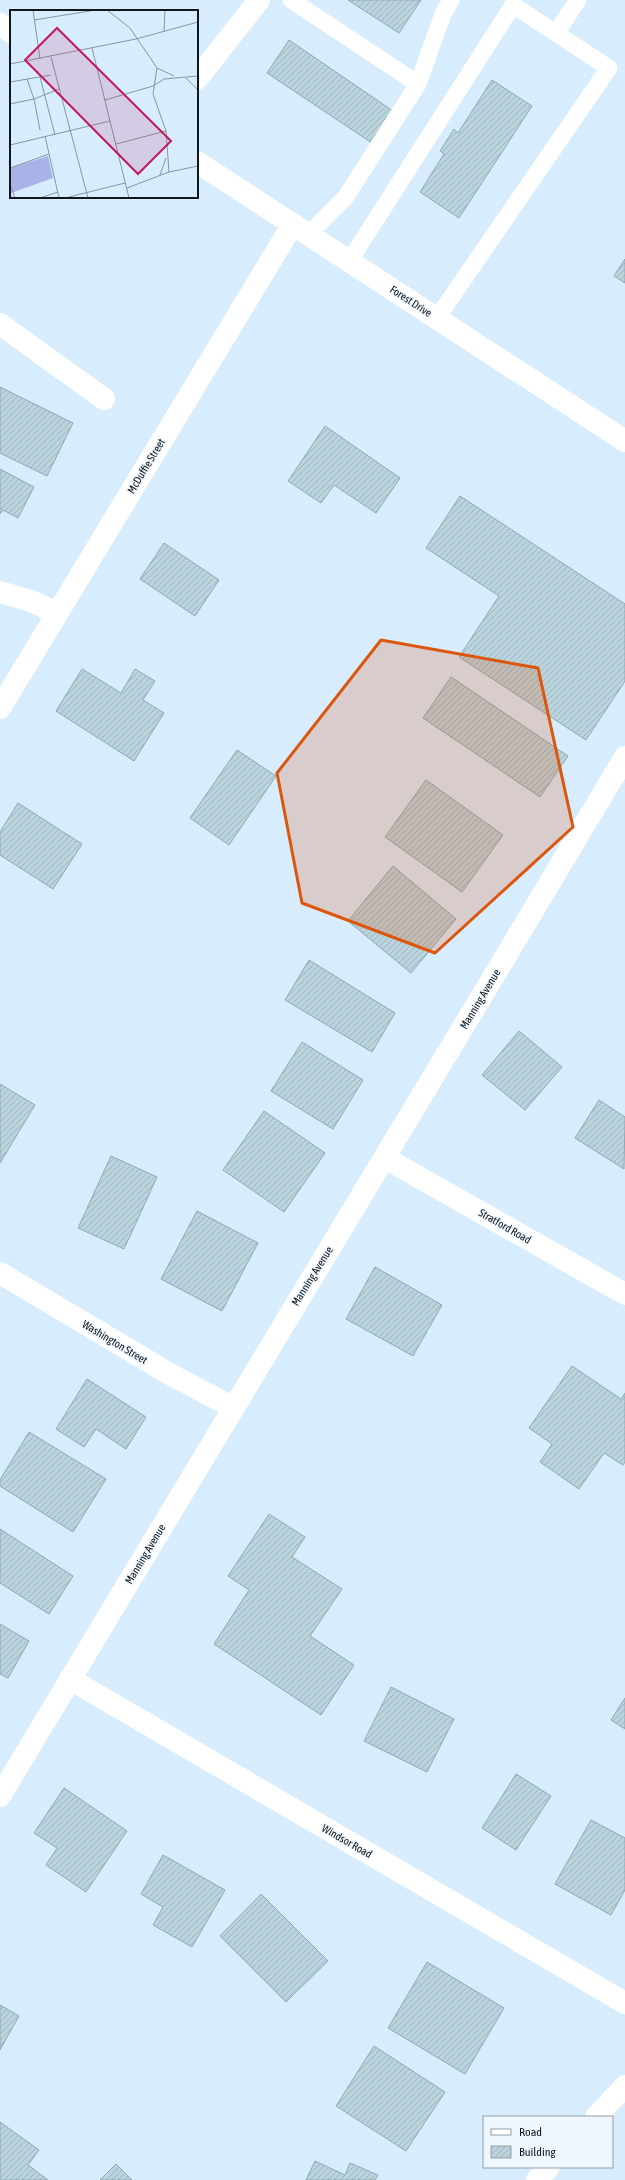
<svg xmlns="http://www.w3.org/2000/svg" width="625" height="2180" viewBox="0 0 625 2180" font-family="'Asap Condensed',sans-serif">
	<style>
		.building { fill: url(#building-hatch); stroke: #8fa8b1 }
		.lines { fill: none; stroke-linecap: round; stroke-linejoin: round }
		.service { stroke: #fff; stroke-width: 17 }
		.minor { stroke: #fff; stroke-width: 22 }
		.tertiary { stroke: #fff; stroke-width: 22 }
		.secondary { stroke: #fff; stroke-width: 22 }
		.marked { fill: #dd560d; fill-opacity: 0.2; stroke: #dd560d; stroke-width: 3; stroke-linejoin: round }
		.labels { text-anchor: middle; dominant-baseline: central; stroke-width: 3; stroke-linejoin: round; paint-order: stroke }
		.street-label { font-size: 11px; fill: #0f161c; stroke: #eff7fe }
		.inset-road { fill: none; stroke: #8796a2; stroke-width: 1 }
		.view { fill: #c2185b; fill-opacity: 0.15; stroke: #c2185b; stroke-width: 2 }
		.inset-edge { fill: none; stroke: #0f161c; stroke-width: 2 }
	</style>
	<defs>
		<pattern id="building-hatch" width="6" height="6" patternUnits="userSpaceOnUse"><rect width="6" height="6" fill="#bad4dd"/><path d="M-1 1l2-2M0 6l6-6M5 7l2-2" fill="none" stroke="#9fb5bd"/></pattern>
	</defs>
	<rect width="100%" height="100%" fill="#d7ecfc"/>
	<path class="building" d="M 348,0 L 421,0 L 399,33 Z
		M 289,40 L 393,111 L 372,143 L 267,73 Z
		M 492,80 L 532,106 L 459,218 L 420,192 L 444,154 L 440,151 L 454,129 L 458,133 Z
		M 625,259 L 625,283 L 614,276 Z
		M 0,387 L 73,423 L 47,476 L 0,453 Z
		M 325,426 L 400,478 L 376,513 L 334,485 L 321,503 L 288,481 Z
		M 0,469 L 34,487 L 18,518 L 3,510 L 0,514 Z
		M 460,496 L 625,604 L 625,681 L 586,740 L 459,657 L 499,596 L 426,548 Z
		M 164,543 L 219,580 L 195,616 L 140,579 Z
		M 82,669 L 121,693 L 135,669 L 155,681 L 143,700 L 164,713 L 134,761 L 56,711 Z
		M 451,677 L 568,756 L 540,797 L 423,718 Z
		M 237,750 L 276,776 L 229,845 L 190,818 Z
		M 426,780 L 503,835 L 462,892 L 385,837 Z
		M 18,803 L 82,844 L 53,889 L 0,855 L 0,832 Z
		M 393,866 L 456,919 L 411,973 L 348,921 Z
		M 309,960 L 395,1013 L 372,1052 L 285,1000 Z
		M 519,1031 L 562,1067 L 525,1110 L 482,1075 Z
		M 302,1042 L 363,1080 L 333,1129 L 271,1091 Z
		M 0,1084 L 35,1105 L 0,1163 Z
		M 599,1100 L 625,1117 L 624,1169 L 575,1138 Z
		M 264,1111 L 325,1153 L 284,1212 L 223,1170 Z
		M 111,1156 L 157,1177 L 124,1249 L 78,1228 Z
		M 197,1211 L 258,1243 L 222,1311 L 161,1279 Z
		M 375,1267 L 442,1305 L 413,1356 L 346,1319 Z
		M 572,1366 L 621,1399 L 625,1393 L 625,1462 L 623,1465 L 604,1453 L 579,1489 L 540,1462 L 552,1444 L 529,1428 Z
		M 87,1379 L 146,1417 L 126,1449 L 96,1429 L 84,1447 L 56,1429 Z
		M 29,1432 L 106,1479 L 73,1532 L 0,1486 L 0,1480 Z
		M 269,1514 L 305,1537 L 292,1557 L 342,1589 L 310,1636 L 354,1665 L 321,1715 L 214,1644 L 249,1590 L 228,1576 Z
		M 0,1529 L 73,1576 L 49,1614 L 0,1583 Z
		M 0,1624 L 29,1641 L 8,1678 L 0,1674 Z
		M 391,1687 L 454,1719 L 427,1772 L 364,1741 Z
		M 625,1698 L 625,1729 L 611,1720 Z
		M 516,1774 L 551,1796 L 516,1850 L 482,1828 Z
		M 64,1788 L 127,1831 L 86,1892 L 46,1865 L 57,1848 L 34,1833 Z
		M 591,1820 L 625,1838 L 625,1890 L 611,1915 L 555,1884 Z
		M 163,1855 L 225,1890 L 192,1947 L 153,1925 L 163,1907 L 141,1894 Z
		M 261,1894 L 328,1961 L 286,2002 L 220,1936 Z
		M 427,1962 L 504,2008 L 465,2074 L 388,2028 Z
		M 0,2005 L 19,2016 L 0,2050 Z
		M 374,2046 L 445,2092 L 406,2151 L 336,2106 Z
		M 0,2122 L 39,2150 L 28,2165 L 48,2180 L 0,2180 Z
		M 315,2161 L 345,2175 L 350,2163 L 378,2175 L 375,2180 L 306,2180 Z
		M 116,2164 L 132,2180 L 100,2180 Z"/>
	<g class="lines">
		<path class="service" d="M 291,0 L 418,84
			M 556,33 L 578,0
			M 309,234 L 345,198 L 418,84 L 443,14 L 451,0
			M 350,260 L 513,5 L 609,68 L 437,318"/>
		<path class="minor" d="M 0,324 L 104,399
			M 0,592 L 31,601 L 57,613
			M 0,708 L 293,224
			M 385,1158 L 625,1294
			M 0,1273 L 168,1373 L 232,1407
			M 70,1679 L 625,2003
			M 0,1796 C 208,1449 418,1104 625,757
			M 596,2117 L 625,2086
			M 537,2180 L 549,2167"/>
		<path class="tertiary" d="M 197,79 L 259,0"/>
		<path class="secondary" d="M 0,24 L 11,32
			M 197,162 L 625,441"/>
	</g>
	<path class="marked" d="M 381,640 L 538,668 L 573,827 L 435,953 L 302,903 L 277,773 Z"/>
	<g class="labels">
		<g class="street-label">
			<text transform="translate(411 301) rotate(33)">Forest Drive</text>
			<text transform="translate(146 466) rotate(-59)">McDuffie Street</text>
			<text transform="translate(480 999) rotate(-59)">Manning Avenue</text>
			<text transform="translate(505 1226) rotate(30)">Stratford Road</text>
			<text transform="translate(312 1276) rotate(-58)">Manning Avenue</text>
			<text transform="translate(115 1342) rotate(31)">Washington Street</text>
			<text transform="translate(145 1554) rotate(-59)">Manning Avenue</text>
			<text transform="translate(347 1841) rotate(30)">Windsor Road</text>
		</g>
	</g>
	<g transform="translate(10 10)">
		<rect width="188" height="188" fill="#d7ecfc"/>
		<path d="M 38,146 L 43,168 L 1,183 L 2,188 L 0,188 L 0,158 Z" fill="#aab3e8"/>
		<path class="inset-road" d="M 23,0 L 30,49M 97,0 L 120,18 L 147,58 L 164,66M 24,10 L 86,0M 154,22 L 155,0M 82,38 L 119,188M 41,47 L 78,188M 0,54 L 126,29 L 188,12M 147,58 L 143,84 L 156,121 L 159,162M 30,67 L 45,125M 176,68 L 188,80M 0,72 L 41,65M 95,90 L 143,76 L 154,69 L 188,66M 0,94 L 24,89 L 17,69M 30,120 L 24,89 L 49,79M 35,126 L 49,188M 106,134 L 156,121M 0,135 L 100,111M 0,158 L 39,144M 150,165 L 156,148M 0,174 L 5,188M 117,178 L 159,162 L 188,156M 30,188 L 48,182M 55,188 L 115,173"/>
		<path class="view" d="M 47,18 L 161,131 L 128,164 L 15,50 Z"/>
		<rect width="188" height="188" class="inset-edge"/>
	</g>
	<rect x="483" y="2116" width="130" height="52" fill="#eff7fe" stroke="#959da4"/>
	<rect x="491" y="2129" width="20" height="6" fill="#ffffff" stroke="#959da4"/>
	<text x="519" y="2136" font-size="12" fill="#0f161c">Road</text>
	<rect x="491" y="2146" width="20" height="12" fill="url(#building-hatch)" stroke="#959da4"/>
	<text x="519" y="2156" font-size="12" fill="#0f161c">Building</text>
</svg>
